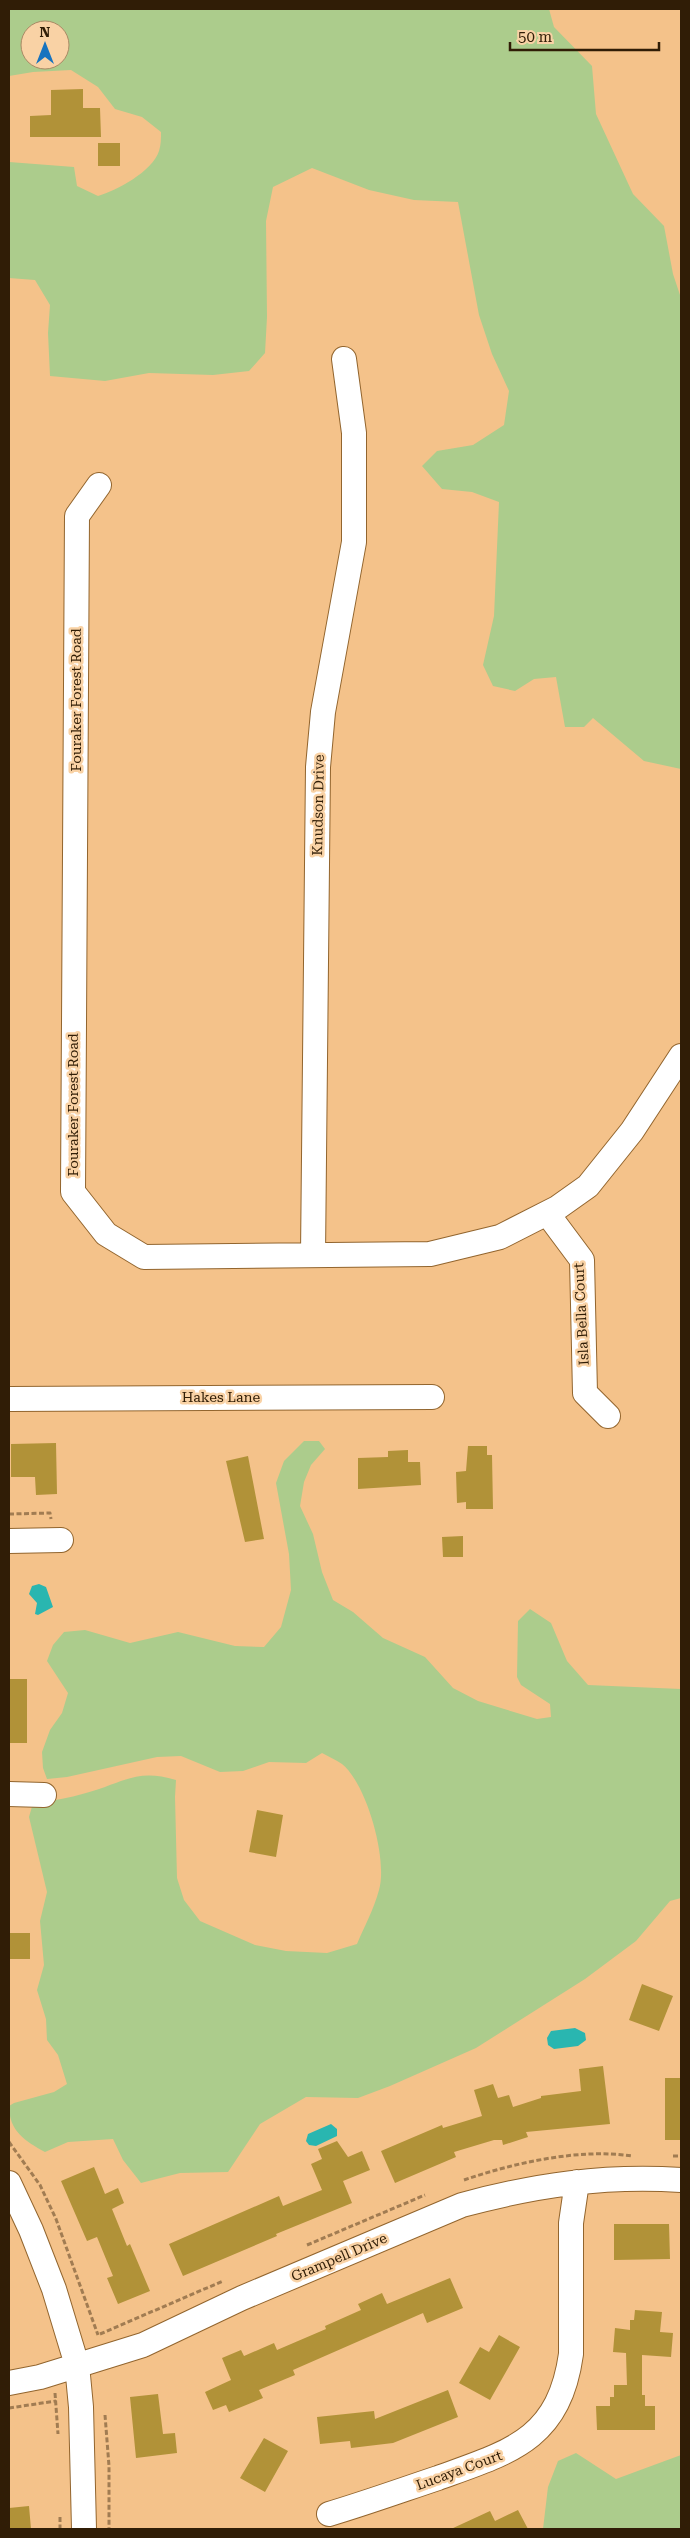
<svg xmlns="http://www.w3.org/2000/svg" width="690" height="2538" viewBox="0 0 690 2538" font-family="'Roboto Serif',serif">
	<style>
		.green { fill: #accc8c; fill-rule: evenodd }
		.water { fill: #29b6b0 }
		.building { fill: #b19238 }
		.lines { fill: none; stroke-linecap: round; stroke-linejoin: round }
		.street-casing { stroke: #92652e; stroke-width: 26 }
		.path { stroke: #a17c52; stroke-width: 3; stroke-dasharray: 5 2.5; stroke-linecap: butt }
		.street { stroke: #fff; stroke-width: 24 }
		.labels { text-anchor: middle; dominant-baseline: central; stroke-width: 5; stroke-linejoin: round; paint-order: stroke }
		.street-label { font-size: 14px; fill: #301d06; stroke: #f9d2a5 }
	</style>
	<rect width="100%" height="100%" fill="#f4c28a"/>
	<path class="green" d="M 9,9 L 549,9 L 554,27 L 592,66 L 596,114 L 633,194 L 664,226 L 673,274 L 681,298 L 681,769 L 644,761 L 593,718 L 584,727 L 565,727 L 556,677 L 534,679 L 515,691 L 493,686 L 483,665 L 494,616 L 499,502 L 472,492 L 442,489 L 422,466 L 437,451 L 473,445 L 504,425 L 509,391 L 492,354 L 479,315 L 458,202 L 414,200 L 369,190 L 312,168 L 273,187 L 266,221 L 267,317 L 265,353 L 249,371 L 213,375 L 149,373 L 105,381 L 50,376 L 48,333 L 50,305 L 35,280 L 9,278 L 9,162 L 74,167 L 77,186 L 98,196 C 117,190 152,172 159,151 C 161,145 161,138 161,132 L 142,117 L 115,109 L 98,87 L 71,70 L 33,72 L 9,76 ZM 30,30 L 60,30 L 60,60 L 30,60 Z
		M 304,1441 L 319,1441 L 325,1449 L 311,1465 L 304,1482 L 300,1506 L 313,1534 L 322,1572 L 333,1600 L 353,1612 L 383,1638 L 425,1657 L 453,1688 L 478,1701 L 537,1719 L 551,1717 L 550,1704 L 521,1685 L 517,1677 L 518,1621 L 530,1609 L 551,1623 L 567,1661 L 588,1685 L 681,1689 L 681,1898 L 670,1901 L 636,1941 L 585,1979 L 476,2048 L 390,2086 L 358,2098 L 306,2097 L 260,2124 L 228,2172 L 180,2173 L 141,2183 L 123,2160 L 113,2139 L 68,2142 L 45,2152 C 25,2141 9,2131 9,2106 L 14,2103 L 54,2092 L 67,2084 L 58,2055 L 47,2040 L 46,2019 L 37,1990 L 44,1965 L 40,1921 L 47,1892 L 29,1817 L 33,1803 C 51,1801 69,1798 86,1793 C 123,1783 136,1768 176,1780 L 175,1797 L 177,1878 L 184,1900 L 200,1921 L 255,1945 L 286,1951 L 327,1953 L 357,1944 C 364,1927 374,1909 379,1890 C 388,1860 367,1784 342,1764 C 336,1760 328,1756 322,1753 L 306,1763 L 269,1762 L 243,1771 L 220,1772 L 181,1756 L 157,1757 L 67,1777 L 47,1779 L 43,1768 L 42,1752 L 50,1730 L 62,1713 L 68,1693 L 47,1661 L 53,1645 L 64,1632 L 85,1630 L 130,1643 L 178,1632 L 235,1646 L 264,1647 L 281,1627 L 291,1590 L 289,1554 L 276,1483 L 284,1461 Z
		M 576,2453 L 616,2479 L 681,2455 L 681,2529 L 543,2529 L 548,2487 L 558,2461 Z"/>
	<path class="water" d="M 39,1584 L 46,1587 L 53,1607 L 38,1615 L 35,1614 L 37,1603 L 29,1594 L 32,1586 Z
		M 575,2028 L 585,2033 L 586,2040 L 578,2046 L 554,2049 L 548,2045 L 547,2038 L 551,2031 Z
		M 331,2124 L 337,2129 L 337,2136 L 316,2146 L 309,2145 L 306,2141 L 308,2134 Z"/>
	<path class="building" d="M 83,89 L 83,108 L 100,108 L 101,137 L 30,137 L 30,116 L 51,115 L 51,90 Z
		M 98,143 L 120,143 L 120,166 L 98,166 Z
		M 56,1443 L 57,1494 L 36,1495 L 35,1477 L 11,1477 L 11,1444 Z
		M 468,1446 L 487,1446 L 487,1455 L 492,1455 L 493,1509 L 466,1509 L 466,1502 L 457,1503 L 456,1472 L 466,1471 Z
		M 408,1450 L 408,1462 L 420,1462 L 421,1485 L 358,1489 L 358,1458 L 388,1457 L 388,1451 Z
		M 248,1456 L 264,1539 L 245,1542 L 226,1461 Z
		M 463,1536 L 463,1557 L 443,1557 L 442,1537 Z
		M 9,1679 L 27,1679 L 27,1743 L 9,1743 Z
		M 257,1810 L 283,1815 L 276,1857 L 249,1852 Z
		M 9,1933 L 30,1933 L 30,1959 L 9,1959 Z
		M 642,1984 L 673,1996 L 659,2031 L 629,2020 Z
		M 603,2066 L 610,2124 L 526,2132 L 528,2137 L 503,2145 L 502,2140 L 494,2140 L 454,2152 L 456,2157 L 395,2183 L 381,2151 L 442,2125 L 443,2128 L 482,2116 L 474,2090 L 493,2084 L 498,2098 L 509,2095 L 513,2107 L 541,2098 L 541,2096 L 581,2091 L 579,2069 Z
		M 665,2078 L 681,2078 L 681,2140 L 665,2140 Z
		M 337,2141 L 348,2157 L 362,2151 L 370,2170 L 343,2181 L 352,2203 L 276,2234 L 277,2236 L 183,2276 L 169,2244 L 279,2196 L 283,2206 L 322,2190 L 311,2164 L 322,2159 L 318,2149 Z
		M 94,2167 L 105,2194 L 118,2188 L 124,2203 L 112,2209 L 127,2246 L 130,2244 L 150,2291 L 118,2304 L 107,2278 L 113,2276 L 97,2237 L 87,2241 L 61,2181 Z
		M 614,2224 L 669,2224 L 670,2259 L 614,2260 Z
		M 450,2278 L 463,2308 L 427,2323 L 423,2313 L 293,2370 L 295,2375 L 259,2390 L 263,2398 L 229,2412 L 226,2405 L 213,2410 L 205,2392 L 231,2380 L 222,2358 L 241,2350 L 244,2356 L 274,2343 L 277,2350 L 326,2329 L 325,2326 L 361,2310 L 358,2304 L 382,2293 L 387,2304 Z
		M 635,2310 L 662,2312 L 660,2332 L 673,2333 L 671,2357 L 642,2355 L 642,2395 L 645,2395 L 645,2406 L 655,2406 L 655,2430 L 597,2430 L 596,2406 L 610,2406 L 610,2397 L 614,2397 L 614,2385 L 627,2385 L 626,2353 L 613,2352 L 615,2328 L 630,2330 L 630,2320 L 634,2320 Z
		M 499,2335 L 520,2347 L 490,2400 L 459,2383 L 480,2347 L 489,2352 Z
		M 448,2390 L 458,2417 L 393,2443 L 351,2448 L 350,2441 L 320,2444 L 317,2417 L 374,2411 L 375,2419 Z
		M 158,2394 L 163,2434 L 175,2433 L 177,2453 L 136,2458 L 130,2397 Z
		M 264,2438 L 288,2451 L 265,2492 L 240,2478 Z
		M 29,2506 L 31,2529 L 9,2529 L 9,2508 Z
		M 518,2510 L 528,2529 L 451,2529 L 490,2511 L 495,2521 Z"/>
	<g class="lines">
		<defs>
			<path id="street" d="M 99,485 L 77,516 L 73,1192 L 106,1234 L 144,1257 L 430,1254 L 500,1237 L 557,1208 L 588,1186 L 632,1131 L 681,1056
				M 547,1213 L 582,1260 L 585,1393 L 608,1416
				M 313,1255 L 318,767 L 323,712 L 354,542 L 354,433 L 344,359
				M 9,1399 L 432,1397
				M 9,1541 L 61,1540
				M 9,1794 L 44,1795
				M 9,2183 L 31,2230 L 54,2289 L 77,2365 L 81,2407 L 84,2529
				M 9,2383 L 40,2377 L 143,2345 L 242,2298 L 462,2205 C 536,2185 605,2175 681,2180
				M 329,2514 C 366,2503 402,2490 438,2478 C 510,2452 559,2440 571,2354 L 571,2223 L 577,2182"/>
		</defs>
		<use href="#street" class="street-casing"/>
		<path class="path" d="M 9,1514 L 50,1513 L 51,1519
			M 9,2142 L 40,2185 L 56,2219 L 98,2335
			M 673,2156 L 681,2156
			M 464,2180 C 514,2163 579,2148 632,2156
			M 307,2245 L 425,2195
			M 100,2334 L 223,2281
			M 55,2393 L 58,2434
			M 9,2408 L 56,2401
			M 105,2415 L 109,2466 L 109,2529
			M 60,2517 L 60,2529"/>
		<use href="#street" class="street"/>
	</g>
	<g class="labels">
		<g class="street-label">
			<text transform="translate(76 700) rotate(-90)">Fouraker Forest Road</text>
			<text transform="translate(318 805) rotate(-89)">Knudson Drive</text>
			<text transform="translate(73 1105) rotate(-90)">Fouraker Forest Road</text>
			<text transform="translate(581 1314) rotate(-93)">Isla Bella Court</text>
			<text x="221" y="1397">Hakes Lane</text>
			<text transform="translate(339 2257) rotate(-23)">Grampell Drive</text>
			<text transform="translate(459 2470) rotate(-20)">Lucaya Court</text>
		</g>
	</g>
	<rect width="690" height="2538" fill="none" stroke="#301d06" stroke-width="20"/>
	<g transform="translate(45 45)"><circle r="24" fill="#f9d2a5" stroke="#a98a65"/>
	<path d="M0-4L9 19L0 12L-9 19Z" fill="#1673bf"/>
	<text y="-8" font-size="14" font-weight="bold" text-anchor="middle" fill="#301d06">N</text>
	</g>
	<path d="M510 42v8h149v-8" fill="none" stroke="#301d06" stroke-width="2.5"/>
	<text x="518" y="42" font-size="15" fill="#301d06" stroke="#f9d2a5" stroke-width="4" paint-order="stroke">50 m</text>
</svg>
